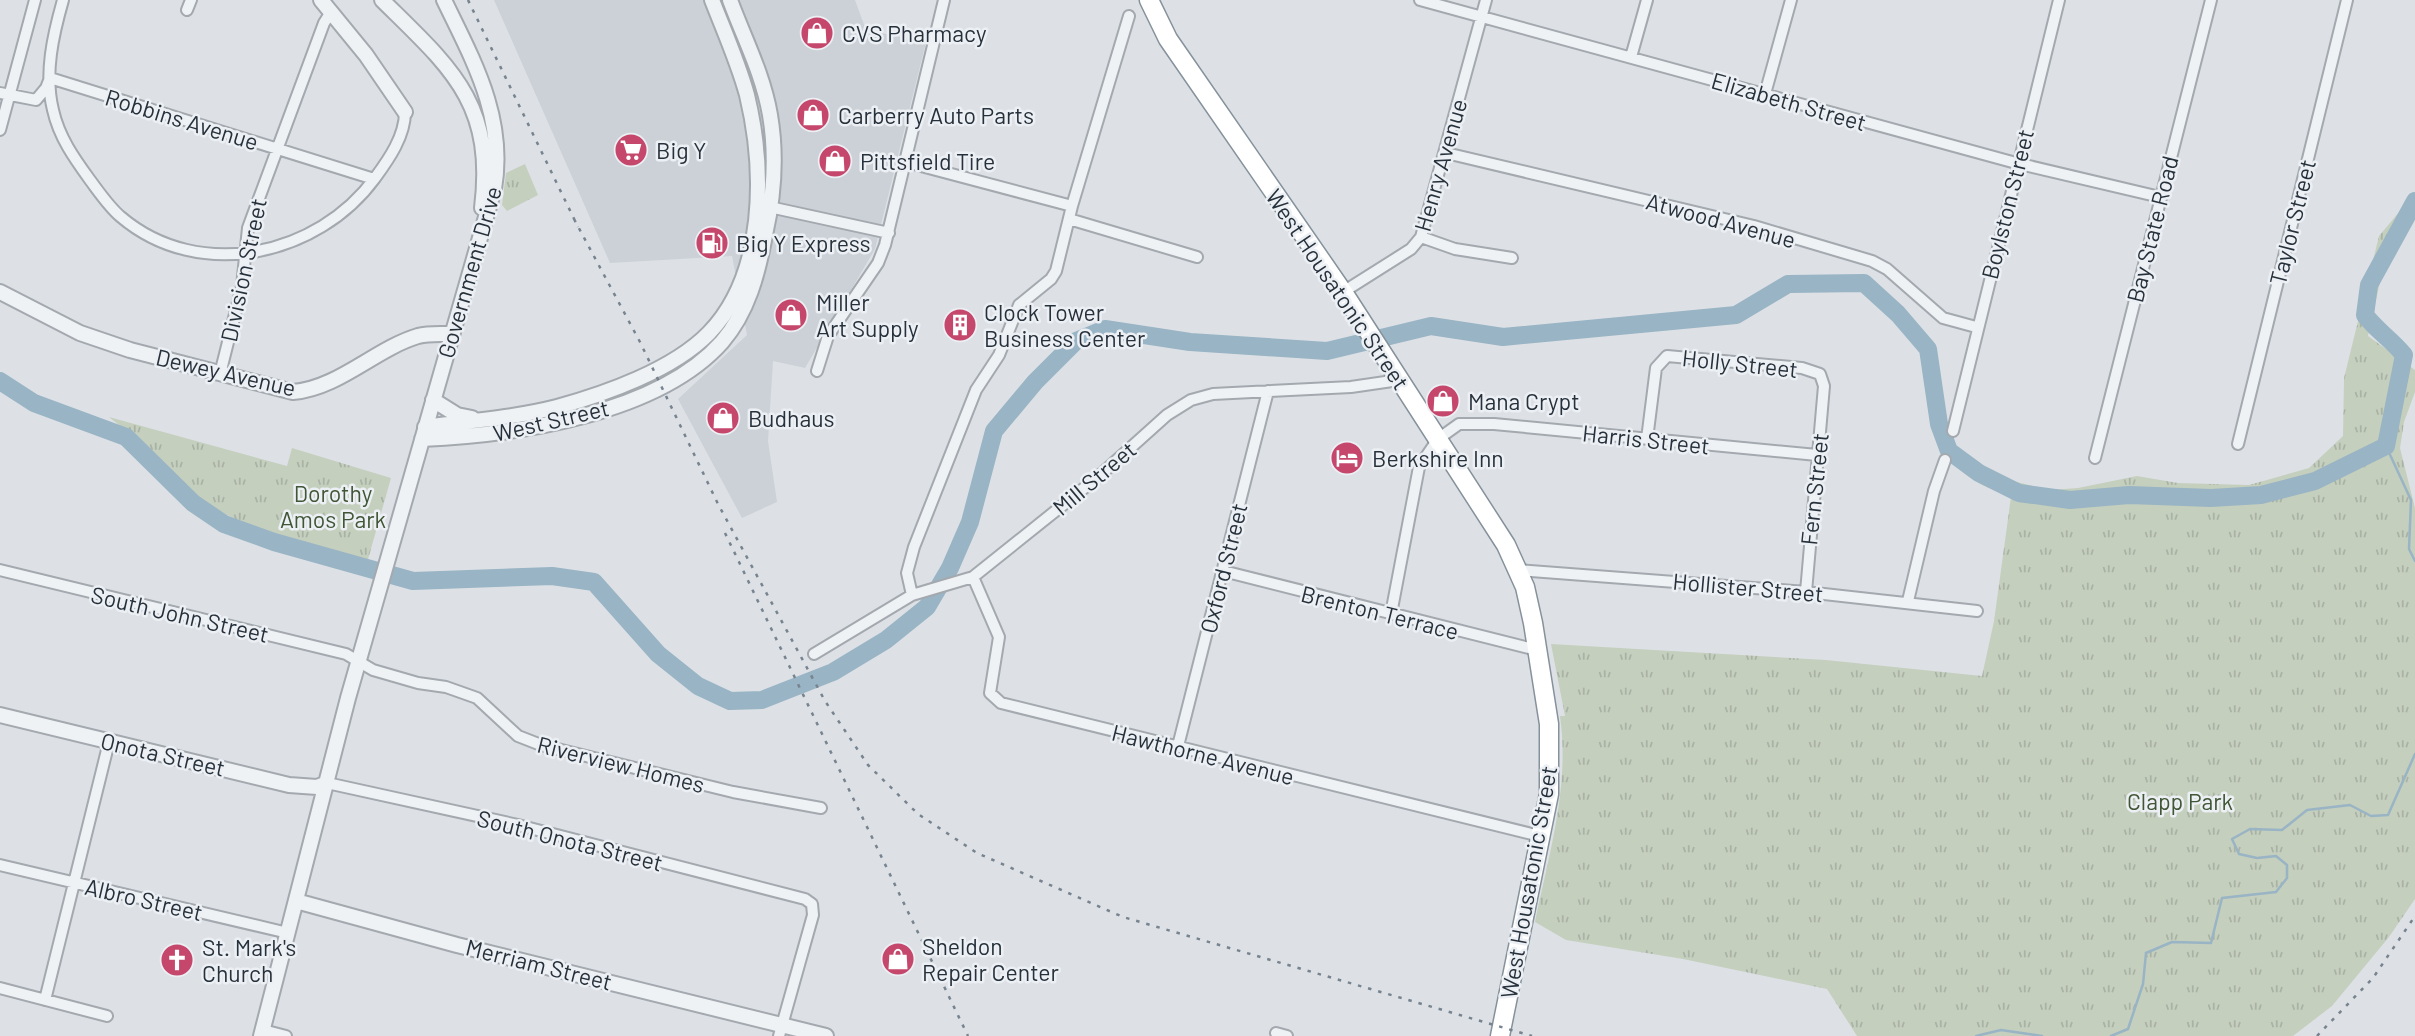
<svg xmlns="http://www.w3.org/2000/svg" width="2415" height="1036" viewBox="0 0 2415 1036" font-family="Barlow,sans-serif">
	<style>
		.built { fill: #cbd1d7 }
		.park { fill: url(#park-tufts) }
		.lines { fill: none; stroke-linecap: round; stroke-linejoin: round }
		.stream { stroke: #99b4c4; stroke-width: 2.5 }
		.river { stroke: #99b4c4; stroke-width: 18 }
		.minor-casing { stroke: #a3a9af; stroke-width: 14 }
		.tertiary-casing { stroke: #a3a9af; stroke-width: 18 }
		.trunk-casing { stroke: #85919b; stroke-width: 21 }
		.minor { stroke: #eff2f4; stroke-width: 10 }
		.tertiary { stroke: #eff2f4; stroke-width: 14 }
		.trunk { stroke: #fff; stroke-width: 18 }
		.rail { stroke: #77838e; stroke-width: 2.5; stroke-dasharray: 3.5 7; stroke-linecap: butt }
		.labels { text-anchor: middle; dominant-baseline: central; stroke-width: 5; stroke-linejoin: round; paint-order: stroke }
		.poi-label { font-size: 23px; fill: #27313b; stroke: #ecf0f4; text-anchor: start }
		.street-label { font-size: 23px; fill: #27313b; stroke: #ecf0f4 }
		.park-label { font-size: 23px; fill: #405635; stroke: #ecf0f4 }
	</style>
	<defs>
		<pattern id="park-tufts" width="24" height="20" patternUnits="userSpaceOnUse" patternTransform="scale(1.75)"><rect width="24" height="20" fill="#c5cfbe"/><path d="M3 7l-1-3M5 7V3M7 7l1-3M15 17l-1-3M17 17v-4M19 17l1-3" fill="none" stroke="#a9b2a4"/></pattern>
	</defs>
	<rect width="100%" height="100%" fill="#dde1e6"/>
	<path class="built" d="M 494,0 L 855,0 L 866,30 L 926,42 L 875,249 L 805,368 L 773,361 L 768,441 L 777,502 L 742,518 L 678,399 L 747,335 L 732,256 L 610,263 Z"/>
	<path class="park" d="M 525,164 L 538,195 L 507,211 L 502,205 L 506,173 Z
		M 2415,193 L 2415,219 L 2394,243 L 2380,282 L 2368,336 L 2415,370 L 2415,392 L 2404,422 L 2400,448 L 2415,508 L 2415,899 L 2389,937 L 2332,1006 L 2293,1036 L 1857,1036 L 1827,989 L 1683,959 L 1566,940 L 1535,922 C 1549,854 1570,786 1560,716 L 1565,716 L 1551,644 L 1826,660 L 1982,676 L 1994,621 L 2011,497 C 1990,489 1971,482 1955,465 L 1959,449 L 1974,466 L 2009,480 L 2049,490 L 2078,488 L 2137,476 L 2178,483 L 2249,485 L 2309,468 L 2343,436 L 2344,378 L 2379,236 Z
		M 109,417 L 287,466 L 292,448 L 391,478 L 367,563 L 248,525 L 208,506 L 186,490 L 149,449 Z"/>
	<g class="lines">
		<path class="stream" d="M 2386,446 L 2411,500 L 2409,549 L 2415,561
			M 1976,1036 L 2001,1030 L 2042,1036
			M 2111,1036 L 2128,1029 L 2143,984 L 2146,953 L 2172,942 L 2211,943 L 2222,898 L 2276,892 L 2287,878 L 2287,865 L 2276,856 L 2257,858 L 2239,854 L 2232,839 L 2250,829 L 2282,830 L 2307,810 L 2350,805 L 2371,816 L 2388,815 L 2415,754"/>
		<path class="river" d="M 0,381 L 34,403 L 126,437 L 193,503 L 224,524 L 274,542 L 413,581 L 552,576 L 594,582 L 658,654 L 698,686 L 730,701 L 762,700 L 833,672 L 886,640 L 927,607 L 950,568 L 970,522 L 994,431 L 1035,382 L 1076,341 L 1105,329 L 1190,342 L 1327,351 L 1431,326 L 1503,337 L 1736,315 L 1788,284 L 1864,283 L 1898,314 L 1928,349 L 1939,424 L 1949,451 L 1979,473 L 2019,493 L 2070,500 L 2129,495 L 2211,498 L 2261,495 L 2315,481 L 2386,446 L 2404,355 C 2391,339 2377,331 2365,315 L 2369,285 L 2415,201"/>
		<defs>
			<path id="minor" d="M 63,0 C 53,35 44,74 53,110 C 59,137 74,158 90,180 C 99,192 109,207 121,217 C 199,283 318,256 375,178 C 389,159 405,136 405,112
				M 1420,0 L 2016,163 L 2160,197
				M 187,10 L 191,0
				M 1631,57 L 1647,0
				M 0,93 L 36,100 L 46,88 L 50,78 L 374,179
				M 1765,94 L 1791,0
				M 0,130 L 35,0
				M 1446,153 L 1754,226 L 1872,261 L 1887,269 L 1943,318 L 1976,327
				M 906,162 L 1072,206 L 1056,271 L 1051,279 L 1019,305 L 999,355 L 976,390 L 914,547 L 907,573 L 912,595
				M 765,206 L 889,233
				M 1072,206 L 1129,16
				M 1069,219 L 1197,257
				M 1421,237 L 1455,249 L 1512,258
				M 1343,292 L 1411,249 L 1421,237 L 1486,0
				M 817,371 L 828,336 L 878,263 L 885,245 L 944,0
				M 220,374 L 242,286 L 248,228 L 324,23 L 331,12
				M 1953,431 L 2059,0
				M 1647,439 L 1656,368 L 1667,356 L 1802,368 L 1820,374 L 1824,386 L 1806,592
				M 2238,444 L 2347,0
				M 2095,458 L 2211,0
				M 0,570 L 346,654 L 373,670 L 418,683 L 446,687 L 477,698 L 518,736 L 541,745 L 733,792 L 821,808
				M 1518,570 L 1806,592 L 1977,611
				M 1223,571 L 1537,650
				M 973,577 L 999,637 L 990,693 L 1001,703 L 1540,836
				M 1908,601 L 1934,491 L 1945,460
				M 1391,614 L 1419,467 L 1438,439 L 1459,424 L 1494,424 L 1817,455
				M 814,654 L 912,595 L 973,577 L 1098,477 L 1167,415 L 1191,400 L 1213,394 L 1351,387 L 1399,380
				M 1178,746 L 1268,391
				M 327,783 L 518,825 L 805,899 L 812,904 L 813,915 L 779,1036
				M 0,865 L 288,933
				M 0,988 L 107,1016
				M 45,1000 L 109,742
				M 263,1030 L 286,1036
				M 1276,1033 L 1287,1036"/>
			<path id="tertiary" d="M 321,0 L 366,55 L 405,112
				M 382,0 C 451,68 495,103 482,208
				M 0,292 L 80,333 L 130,350 L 293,392 C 339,388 375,349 418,336 C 429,333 440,334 451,334
				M 433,400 L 457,415 L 472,418
				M 425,427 C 469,421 514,418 557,407 C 605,394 673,370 709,333 C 766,274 765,170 747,95 C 738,62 724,31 712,0
				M 422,439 C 514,435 657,415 722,342 C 748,312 758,273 765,235 C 774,195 777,156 770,115 C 763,74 744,38 730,0
				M 0,715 L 289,785 L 317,787 L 327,783
				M 296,901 L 457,945 L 826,1036
				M 261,1036 L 348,698 L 494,189 C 506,118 474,62 444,0"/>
			<path id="trunk" d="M 1149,0 L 1168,39 L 1343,292 L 1506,545 L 1525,587 L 1533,623 L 1549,724 L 1549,794 L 1500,1036"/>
		</defs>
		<use href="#minor" class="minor-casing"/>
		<use href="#tertiary" class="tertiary-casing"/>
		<use href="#trunk" class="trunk-casing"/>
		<use href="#minor" class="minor"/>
		<use href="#tertiary" class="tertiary"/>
		<use href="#trunk" class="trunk"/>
		<path class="rail" d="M 468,0 L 578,227
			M 574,219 L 640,342 L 718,504 L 825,701 L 868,765 L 918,814 L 977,853 L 1123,917 L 1532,1036
			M 725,533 L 968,1036
			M 2317,1036 L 2373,978 L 2415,916"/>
	</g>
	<defs>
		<symbol id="shop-disc" viewBox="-11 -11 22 22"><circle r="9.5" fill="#c5476b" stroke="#ecf0f4"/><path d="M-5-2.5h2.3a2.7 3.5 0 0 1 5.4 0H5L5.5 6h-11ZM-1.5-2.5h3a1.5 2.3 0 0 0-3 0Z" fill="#fff"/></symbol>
		<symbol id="supermarket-disc" viewBox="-11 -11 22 22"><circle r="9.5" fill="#c5476b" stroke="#ecf0f4"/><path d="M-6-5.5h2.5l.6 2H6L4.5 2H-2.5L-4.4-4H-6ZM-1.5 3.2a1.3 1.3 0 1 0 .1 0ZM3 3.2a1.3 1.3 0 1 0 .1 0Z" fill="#fff"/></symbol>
		<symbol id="fuel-disc" viewBox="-11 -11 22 22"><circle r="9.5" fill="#c5476b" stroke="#ecf0f4"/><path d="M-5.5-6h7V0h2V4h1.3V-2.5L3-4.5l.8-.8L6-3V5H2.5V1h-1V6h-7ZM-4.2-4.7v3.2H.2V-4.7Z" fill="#fff"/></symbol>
		<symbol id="building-disc" viewBox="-11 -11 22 22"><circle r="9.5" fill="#c5476b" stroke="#ecf0f4"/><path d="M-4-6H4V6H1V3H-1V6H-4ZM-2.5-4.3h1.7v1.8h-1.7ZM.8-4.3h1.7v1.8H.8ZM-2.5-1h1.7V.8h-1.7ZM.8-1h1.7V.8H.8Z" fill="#fff"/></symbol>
		<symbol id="hotel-disc" viewBox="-11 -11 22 22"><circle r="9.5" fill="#c5476b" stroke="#ecf0f4"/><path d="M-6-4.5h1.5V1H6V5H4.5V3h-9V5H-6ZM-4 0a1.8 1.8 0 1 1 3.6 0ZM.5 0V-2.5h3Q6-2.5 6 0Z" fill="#fff"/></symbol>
		<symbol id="church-disc" viewBox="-11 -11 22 22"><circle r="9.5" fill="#c5476b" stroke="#ecf0f4"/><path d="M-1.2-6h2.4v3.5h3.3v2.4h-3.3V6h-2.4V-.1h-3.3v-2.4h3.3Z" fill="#fff"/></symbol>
	</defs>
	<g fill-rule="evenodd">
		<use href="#shop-disc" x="798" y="14" width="38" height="38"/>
		<use href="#shop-disc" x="794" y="96" width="38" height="38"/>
		<use href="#supermarket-disc" x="612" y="131" width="38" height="38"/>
		<use href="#shop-disc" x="816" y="142" width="38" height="38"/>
		<use href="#fuel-disc" x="693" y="224" width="38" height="38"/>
		<use href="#shop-disc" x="772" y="296" width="38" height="38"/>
		<use href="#building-disc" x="941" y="306" width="38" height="38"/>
		<use href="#shop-disc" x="1424" y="382" width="38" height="38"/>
		<use href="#shop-disc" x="704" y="399" width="38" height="38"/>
		<use href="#hotel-disc" x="1328" y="439" width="38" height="38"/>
		<use href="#shop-disc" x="879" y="940" width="38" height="38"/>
		<use href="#church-disc" x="158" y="941" width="38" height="38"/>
	</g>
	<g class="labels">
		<g class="poi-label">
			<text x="842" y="33">CVS Pharmacy</text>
			<text x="838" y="115">Carberry Auto Parts</text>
			<text x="656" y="150">Big Y</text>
			<text x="860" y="161">Pittsfield Tire</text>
			<text x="736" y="243">Big Y Express</text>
			<text x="816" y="302">Miller<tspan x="816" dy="26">Art Supply</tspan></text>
			<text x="984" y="312">Clock Tower<tspan x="984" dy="26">Business Center</tspan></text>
			<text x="1468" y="401">Mana Crypt</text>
			<text x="748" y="418">Budhaus</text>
			<text x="1372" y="458">Berkshire Inn</text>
			<text x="922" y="946">Sheldon<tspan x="922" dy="26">Repair Center</tspan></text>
			<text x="202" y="947">St. Mark's<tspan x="202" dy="26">Church</tspan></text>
		</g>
		<g class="street-label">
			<text transform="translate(1789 101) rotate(16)">Elizabeth Street</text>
			<text transform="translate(182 119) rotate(17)">Robbins Avenue</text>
			<text transform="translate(1440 165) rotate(-74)">Henry Avenue</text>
			<text transform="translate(2007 204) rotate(-76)">Boylston Street</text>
			<text transform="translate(1721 220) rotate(15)">Atwood Avenue</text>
			<text transform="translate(2292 222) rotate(-76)">Taylor Street</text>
			<text transform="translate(2152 229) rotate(-76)">Bay State Road</text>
			<text transform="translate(243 270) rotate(-78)">Division Street</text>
			<text transform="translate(469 272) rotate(-74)">Government Drive</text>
			<text transform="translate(1338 289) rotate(56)">West Housatonic Street</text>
			<text transform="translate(1740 363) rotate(6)">Holly Street</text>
			<text transform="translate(226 372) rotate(13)">Dewey Avenue</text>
			<text transform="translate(551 420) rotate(-13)">West Street</text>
			<text transform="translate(1646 439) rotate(6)">Harris Street</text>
			<text transform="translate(1094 478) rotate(-40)">Mill Street</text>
			<text transform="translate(1814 489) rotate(-84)">Fern Street</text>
			<text transform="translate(1223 568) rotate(-76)">Oxford Street</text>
			<text transform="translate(1748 587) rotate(5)">Hollister Street</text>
			<text transform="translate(1380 612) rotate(14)">Brenton Terrace</text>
			<text transform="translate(180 614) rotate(13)">South John Street</text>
			<text transform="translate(163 754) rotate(13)">Onota Street</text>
			<text transform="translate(1203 754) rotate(14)">Hawthorne Avenue</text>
			<text transform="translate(621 764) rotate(14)">Riverview Homes</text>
			<text transform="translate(570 840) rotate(14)">South Onota Street</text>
			<text transform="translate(1528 882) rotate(-80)">West Housatonic Street</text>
			<text transform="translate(144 899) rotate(13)">Albro Street</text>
			<text transform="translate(539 964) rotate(14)">Merriam Street</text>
		</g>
		<g class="park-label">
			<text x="333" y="493">Dorothy<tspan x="333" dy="26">Amos Park</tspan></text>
			<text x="2180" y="801">Clapp Park</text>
		</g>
	</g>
</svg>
